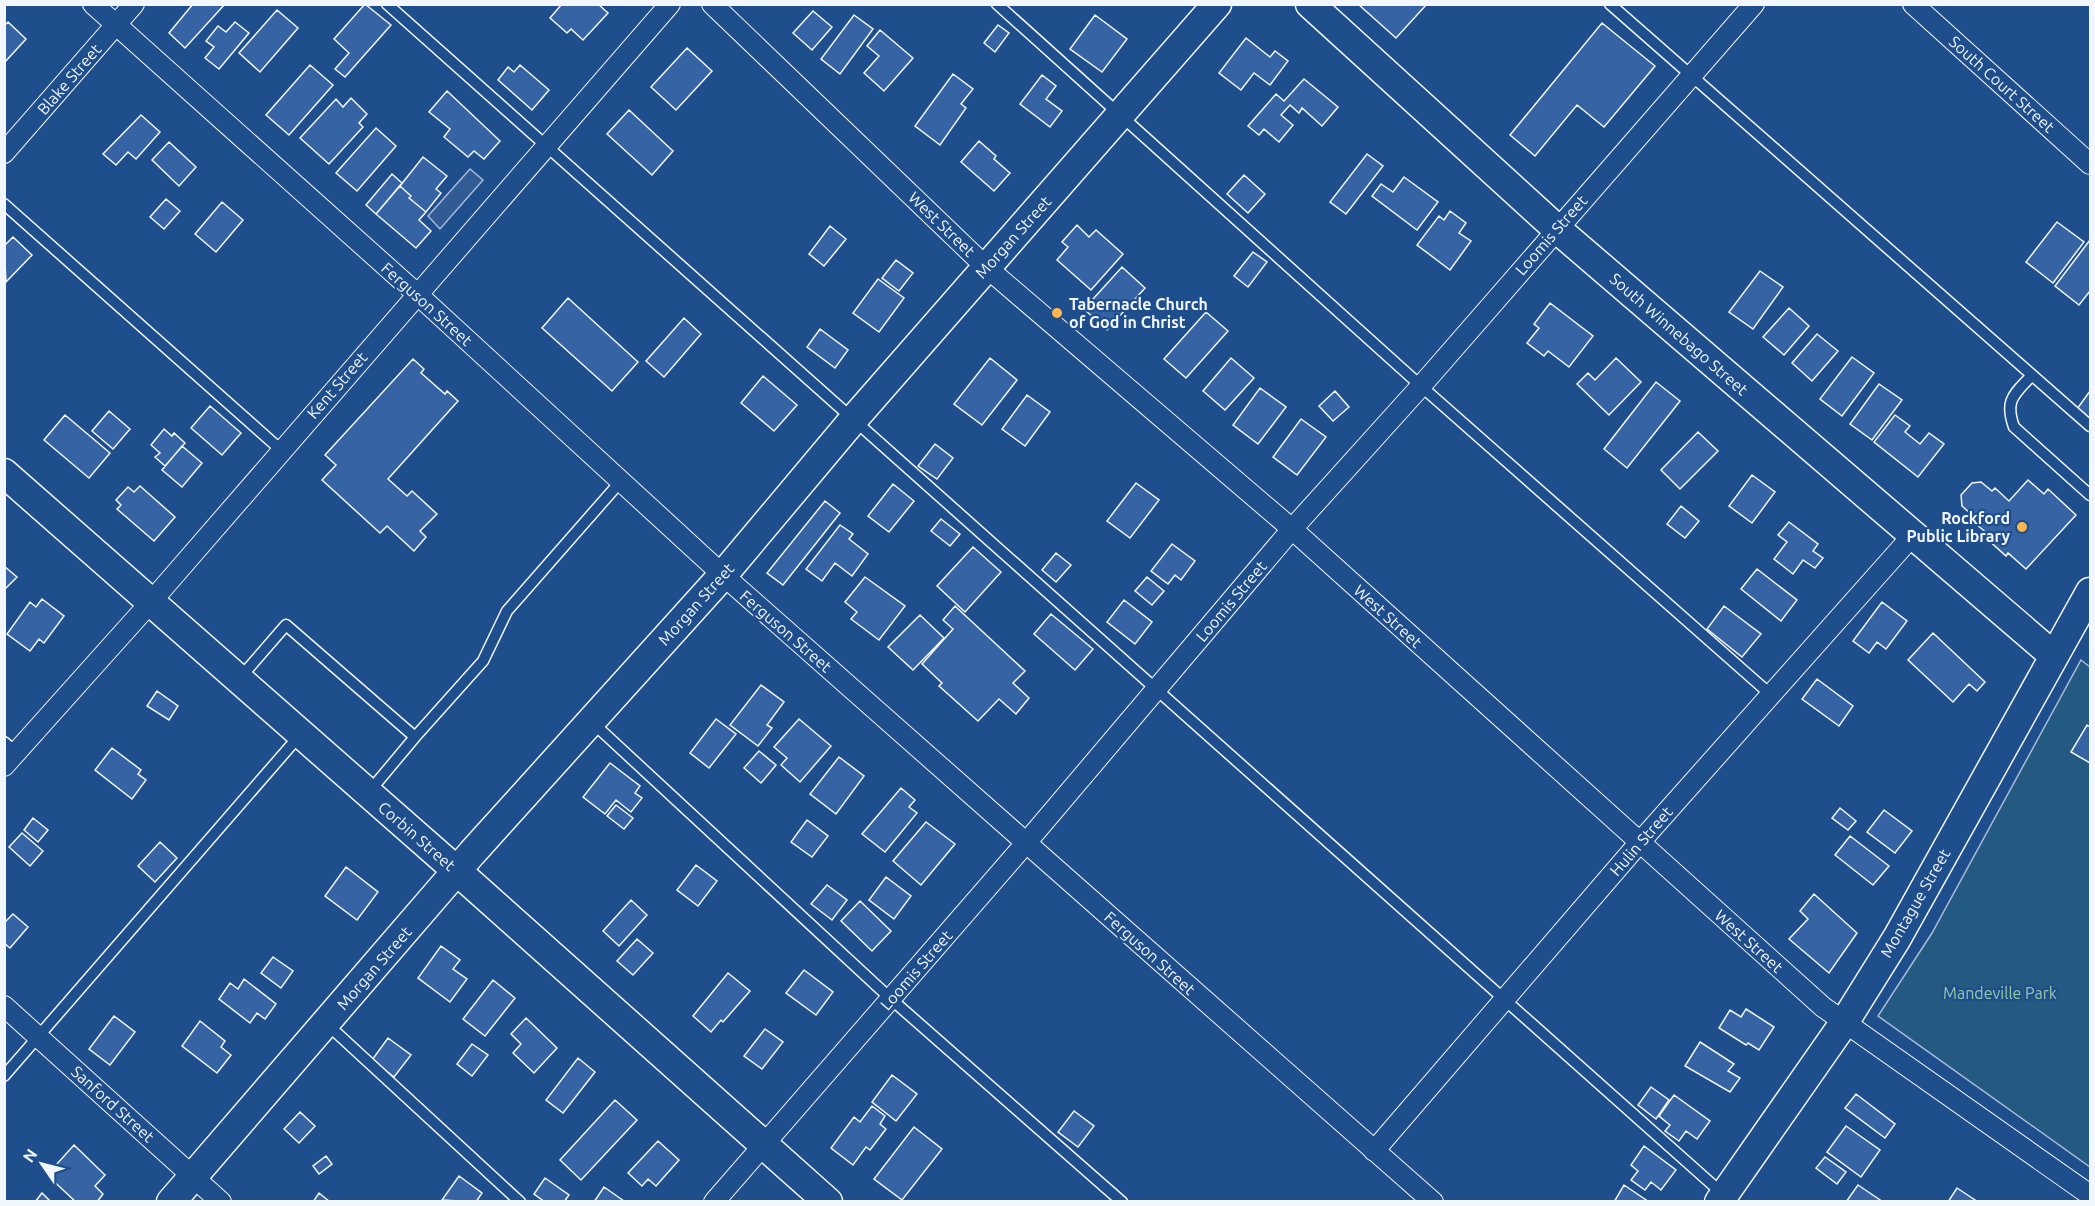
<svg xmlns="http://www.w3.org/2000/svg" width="2095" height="1206" viewBox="0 0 2095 1206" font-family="Ubuntu,sans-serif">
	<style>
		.green { fill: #245a82; stroke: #a8bbd7; stroke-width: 1.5 }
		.parking { fill: #305b95; stroke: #a8bbd7; stroke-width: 1.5 }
		.building { fill: #3563a3; stroke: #f2f6ff; stroke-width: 1.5 }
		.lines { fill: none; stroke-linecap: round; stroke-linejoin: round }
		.lane-casing { stroke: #f2f6ff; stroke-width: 13 }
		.street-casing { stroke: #f2f6ff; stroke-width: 22 }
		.secondary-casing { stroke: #f2f6ff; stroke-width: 31 }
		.lane { stroke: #1f4e8c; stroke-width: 10 }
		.street { stroke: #1f4e8c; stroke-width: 20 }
		.secondary { stroke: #1f4e8c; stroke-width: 28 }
		.poi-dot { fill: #ffb74d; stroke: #1f4e8c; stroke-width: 2 }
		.labels { text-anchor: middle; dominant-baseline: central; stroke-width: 4.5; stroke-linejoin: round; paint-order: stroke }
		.street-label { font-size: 16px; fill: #f2f6ff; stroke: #1f4e8c }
		.poi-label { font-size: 16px; font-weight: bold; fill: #f2f6ff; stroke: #1f4e8c; text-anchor: start }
		.park-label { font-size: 16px; fill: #97c8a6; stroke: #1f4e8c }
	</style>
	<rect width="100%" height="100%" fill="#1f4e8c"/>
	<path class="green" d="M 2081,660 L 2090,667 L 2090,1167 L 1878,1016 L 1932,933 Z"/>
	<path class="parking" d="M 470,169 L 483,180 L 440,229 L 428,216 Z"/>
	<path class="building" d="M 193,4 L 225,4 L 185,48 L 169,33 Z
		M 365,4 L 391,25 L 345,77 L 335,69 L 349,53 L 334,39 Z
		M 562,4 L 598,4 L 608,13 L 583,40 L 571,29 L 567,33 L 550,18 Z
		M 1358,4 L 1427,4 L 1396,38 Z
		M 277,10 L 298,28 L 260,72 L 239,53 Z
		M 813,11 L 832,27 L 812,50 L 793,33 Z
		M 854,15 L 873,29 L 840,74 L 821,59 Z
		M 1095,15 L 1127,39 L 1102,72 L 1070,49 Z
		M 8,22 L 26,39 L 4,63 L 4,26 Z
		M 235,22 L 249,33 L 219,69 L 205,58 L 214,47 L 206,41 L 218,26 L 226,32 Z
		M 1602,23 L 1655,66 L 1604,127 L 1577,105 L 1535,156 L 1510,135 Z
		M 998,25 L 1009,33 L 995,52 L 984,43 Z
		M 880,30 L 913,58 L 884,91 L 864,73 L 879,56 L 867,46 Z
		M 1246,38 L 1270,57 L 1275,51 L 1288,61 L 1270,85 L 1254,73 L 1241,90 L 1219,73 Z
		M 687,48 L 712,71 L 676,110 L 651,87 Z
		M 310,65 L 333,85 L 289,135 L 266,115 Z
		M 520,65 L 549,90 L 532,110 L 498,80 L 508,67 L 514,72 Z
		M 953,74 L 973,89 L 961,104 L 966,108 L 940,145 L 915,126 Z
		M 1042,75 L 1056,86 L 1046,99 L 1062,111 L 1050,127 L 1020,104 Z
		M 1304,79 L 1338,107 L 1322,126 L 1302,108 L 1299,113 L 1290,105 L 1281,115 L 1293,125 L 1279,142 L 1264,129 L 1259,135 L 1248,126 L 1276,94 L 1284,101 Z
		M 447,91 L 500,141 L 484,159 L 474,151 L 468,157 L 444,137 L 450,129 L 429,112 Z
		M 351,98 L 367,114 L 359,123 L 363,127 L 329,164 L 300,138 L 336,99 L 343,107 Z
		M 629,110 L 673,151 L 652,175 L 607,134 Z
		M 141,115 L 160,132 L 136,159 L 128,152 L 116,165 L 103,154 Z
		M 376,128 L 396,146 L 357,191 L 336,173 Z
		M 979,141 L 996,156 L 994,159 L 1010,173 L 994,191 L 961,162 Z
		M 169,142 L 196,167 L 179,186 L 152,160 Z
		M 1367,154 L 1383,166 L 1346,214 L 1330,202 Z
		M 423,157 L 447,176 L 436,189 L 441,193 L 426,212 L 409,198 L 411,196 L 400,186 Z
		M 392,174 L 402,183 L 376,214 L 366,205 Z
		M 1244,175 L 1265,194 L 1248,213 L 1227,194 Z
		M 1404,177 L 1438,202 L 1417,230 L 1372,196 L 1381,184 L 1393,192 Z
		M 400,186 L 411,196 L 409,198 L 426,212 L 419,220 L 431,231 L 416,248 L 376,214 Z
		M 166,199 L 180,211 L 164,229 L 150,217 Z
		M 222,202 L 243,220 L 216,252 L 195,234 Z
		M 1450,211 L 1466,223 L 1459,233 L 1471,241 L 1450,270 L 1417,245 L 1439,216 L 1444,220 Z
		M 2057,222 L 2084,242 L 2053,283 L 2026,262 Z
		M 1077,225 L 1089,237 L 1096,230 L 1123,254 L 1091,290 L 1057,260 L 1068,247 L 1062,242 Z
		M 830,226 L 846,239 L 824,266 L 809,254 Z
		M 13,237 L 32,255 L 6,282 L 4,246 Z
		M 2090,240 L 2090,291 L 2079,305 L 2055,286 Z
		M 1253,252 L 1267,262 L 1248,287 L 1234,276 Z
		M 896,260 L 913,273 L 899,291 L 882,278 Z
		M 1122,267 L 1145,288 L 1107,330 L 1084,309 Z
		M 1760,271 L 1783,287 L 1753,329 L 1729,312 Z
		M 878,279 L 904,298 L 879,332 L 853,313 Z
		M 568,298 L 638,362 L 612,391 L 542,328 Z
		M 1550,303 L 1593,336 L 1569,367 L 1548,351 L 1544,356 L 1527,343 L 1539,328 L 1534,324 Z
		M 1789,308 L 1809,326 L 1784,355 L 1763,337 Z
		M 1206,312 L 1228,331 L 1186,378 L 1164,359 Z
		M 684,318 L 701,334 L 664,377 L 646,361 Z
		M 820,329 L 848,350 L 835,368 L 807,347 Z
		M 1817,334 L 1838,351 L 1812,381 L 1792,363 Z
		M 1852,357 L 1874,373 L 1842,416 L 1820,399 Z
		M 990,358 L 1017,380 L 982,425 L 954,404 Z
		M 1231,358 L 1254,378 L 1225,410 L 1203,391 Z
		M 1616,358 L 1641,382 L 1609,415 L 1577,384 L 1588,373 L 1595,380 Z
		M 413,359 L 424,369 L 421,373 L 445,394 L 447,391 L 458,401 L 388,479 L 407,496 L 412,491 L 437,514 L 420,531 L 426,537 L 414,551 L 387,526 L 380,533 L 322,480 L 336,465 L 325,455 Z
		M 763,376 L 797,405 L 774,431 L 741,403 Z
		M 1656,382 L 1680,401 L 1627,468 L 1604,449 Z
		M 1879,384 L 1902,400 L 1872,440 L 1850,424 Z
		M 1260,388 L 1286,407 L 1258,444 L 1233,425 Z
		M 1335,391 L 1349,407 L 1333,421 L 1319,406 Z
		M 2090,391 L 2090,420 L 2077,409 Z
		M 1027,395 L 1050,412 L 1025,446 L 1002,429 Z
		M 210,406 L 241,433 L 222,455 L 191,428 Z
		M 109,411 L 130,429 L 113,449 L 92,431 Z
		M 65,415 L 110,453 L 89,478 L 44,440 Z
		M 1895,415 L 1910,426 L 1905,432 L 1920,444 L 1929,433 L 1944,444 L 1918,477 L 1874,442 Z
		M 1301,419 L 1326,437 L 1297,475 L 1273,457 Z
		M 164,429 L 172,436 L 174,433 L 185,443 L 165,466 L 155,457 L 160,453 L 151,445 Z
		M 1698,432 L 1718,451 L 1680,489 L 1661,470 Z
		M 935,444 L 953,458 L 937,479 L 918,466 Z
		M 182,446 L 202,463 L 182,487 L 162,470 Z
		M 1752,475 L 1775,492 L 1752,523 L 1729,506 Z
		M 2028,480 L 2044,494 L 2048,489 L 2076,515 L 2026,569 L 2008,553 L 2006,556 L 1986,538 L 1989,535 L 1969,518 L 1972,515 L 1962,506 L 1961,495 L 1972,483 L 1981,482 L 1992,491 L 1995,488 L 2009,501 Z
		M 1136,483 L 1159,500 L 1130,538 L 1107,521 Z
		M 893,484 L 914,501 L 889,532 L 868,516 Z
		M 140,486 L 175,517 L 154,541 L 117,509 L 121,505 L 116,500 L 128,487 L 134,492 Z
		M 825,501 L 840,513 L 783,585 L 767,573 Z
		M 1681,506 L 1699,521 L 1685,538 L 1667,524 Z
		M 941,519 L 960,534 L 950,546 L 931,531 Z
		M 1789,522 L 1818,544 L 1813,551 L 1823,558 L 1815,568 L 1803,560 L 1793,574 L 1774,559 L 1787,542 L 1778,535 Z
		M 840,525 L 853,534 L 849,539 L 868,554 L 852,576 L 835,563 L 822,581 L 806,569 Z
		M 1172,544 L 1195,561 L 1181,580 L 1175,575 L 1168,584 L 1151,571 Z
		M 973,547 L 1001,572 L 965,612 L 937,586 Z
		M 1056,553 L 1071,565 L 1056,582 L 1042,570 Z
		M 4,566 L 17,577 L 4,590 Z
		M 1757,569 L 1797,600 L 1781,621 L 1741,589 Z
		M 865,577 L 905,606 L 879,640 L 851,619 L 857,612 L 845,602 Z
		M 1147,577 L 1164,591 L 1152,605 L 1135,591 Z
		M 42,599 L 64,616 L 44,643 L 39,639 L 30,651 L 7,634 L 30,602 L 36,607 Z
		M 1124,600 L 1152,622 L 1135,644 L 1107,622 Z
		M 1882,602 L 1907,621 L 1886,649 L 1877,642 L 1869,653 L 1853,641 Z
		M 955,606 L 1025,671 L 1013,683 L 1029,698 L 1016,714 L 999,699 L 978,721 L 939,686 L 942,683 L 922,664 L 953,629 L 943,620 Z
		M 1724,606 L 1761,634 L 1742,657 L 1707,629 Z
		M 1051,614 L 1093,649 L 1075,670 L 1034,634 Z
		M 920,615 L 944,638 L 913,670 L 888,647 Z
		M 1933,633 L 1985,682 L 1977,691 L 1969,684 L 1953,702 L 1908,660 Z
		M 1817,679 L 1853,706 L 1839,726 L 1802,699 Z
		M 761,685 L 784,702 L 767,725 L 772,728 L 758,746 L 730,725 Z
		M 157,691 L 178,706 L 169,720 L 147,706 Z
		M 716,719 L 736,734 L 709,768 L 690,753 Z
		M 799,719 L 831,746 L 800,782 L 781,765 L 787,758 L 774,747 Z
		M 2087,725 L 2090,727 L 2090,763 L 2071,752 Z
		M 112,748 L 141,770 L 138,774 L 146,780 L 132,799 L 95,770 Z
		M 759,751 L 776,765 L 761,783 L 744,768 Z
		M 839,757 L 864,776 L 836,814 L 810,794 Z
		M 610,763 L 640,786 L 635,793 L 642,798 L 631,812 L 616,800 L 605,814 L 583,797 Z
		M 901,788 L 915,800 L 909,807 L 917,813 L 885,852 L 862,834 Z
		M 616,805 L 633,818 L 624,829 L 607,816 Z
		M 1840,808 L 1856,821 L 1848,830 L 1832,818 Z
		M 1884,810 L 1912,831 L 1895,853 L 1867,832 Z
		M 33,818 L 48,830 L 38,842 L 24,830 Z
		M 807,820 L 828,836 L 812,857 L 791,842 Z
		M 926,822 L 955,844 L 921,885 L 893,861 Z
		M 22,833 L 43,851 L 30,866 L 9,847 Z
		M 1850,836 L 1889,866 L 1873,885 L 1835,855 Z
		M 160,842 L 177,858 L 155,882 L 138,866 Z
		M 696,865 L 717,881 L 698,906 L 677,890 Z
		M 346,867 L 378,892 L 357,920 L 325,896 Z
		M 886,877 L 911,896 L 894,919 L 869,900 Z
		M 827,885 L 847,900 L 832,920 L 811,904 Z
		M 1814,894 L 1857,933 L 1829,973 L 1789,939 L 1808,919 L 1800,911 Z
		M 631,900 L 647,915 L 619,946 L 603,931 Z
		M 860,901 L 891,931 L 872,951 L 841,921 Z
		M 13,914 L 28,927 L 10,948 L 4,943 L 4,923 Z
		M 637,939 L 653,953 L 633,975 L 617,961 Z
		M 441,946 L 460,960 L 453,969 L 467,979 L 450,1002 L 418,978 Z
		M 273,957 L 293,971 L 281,988 L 261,973 Z
		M 804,970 L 833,992 L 816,1015 L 786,993 Z
		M 728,973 L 750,991 L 723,1022 L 721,1020 L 711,1032 L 693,1016 Z
		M 244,979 L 276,1004 L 265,1019 L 257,1013 L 250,1023 L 219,999 L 230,983 L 238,989 Z
		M 493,980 L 515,998 L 485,1036 L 463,1019 Z
		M 1746,1009 L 1774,1027 L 1759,1050 L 1748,1043 L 1746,1045 L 1719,1028 L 1730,1010 L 1741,1017 Z
		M 114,1016 L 135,1032 L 110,1065 L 89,1049 Z
		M 526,1018 L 557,1048 L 534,1073 L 513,1053 L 521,1044 L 511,1034 Z
		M 200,1021 L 225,1041 L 221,1047 L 231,1055 L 217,1073 L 182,1046 Z
		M 765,1029 L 783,1042 L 762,1069 L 744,1056 Z
		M 388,1038 L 411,1055 L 394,1077 L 372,1060 Z
		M 1700,1042 L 1734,1064 L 1728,1071 L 1740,1078 L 1730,1092 L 1685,1066 Z
		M 472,1044 L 488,1055 L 472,1076 L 457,1064 Z
		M 578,1058 L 595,1072 L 563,1113 L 546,1100 Z
		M 892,1075 L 917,1094 L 896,1121 L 872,1102 Z
		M 1651,1087 L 1669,1100 L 1656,1119 L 1638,1105 Z
		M 1856,1094 L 1895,1124 L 1885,1138 L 1845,1108 Z
		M 1674,1095 L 1710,1121 L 1697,1139 L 1686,1131 L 1679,1141 L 1665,1131 L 1670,1125 L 1659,1116 Z
		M 615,1100 L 637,1120 L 581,1180 L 560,1160 Z
		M 872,1106 L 885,1116 L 880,1124 L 886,1129 L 870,1150 L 866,1147 L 853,1165 L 831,1148 L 854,1117 L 860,1122 Z
		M 1074,1111 L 1094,1126 L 1078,1147 L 1058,1132 Z
		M 300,1112 L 315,1126 L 299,1143 L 284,1129 Z
		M 1846,1126 L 1880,1150 L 1861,1177 L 1827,1152 Z
		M 914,1127 L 942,1149 L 902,1200 L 874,1179 Z
		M 658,1141 L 679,1160 L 656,1186 L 648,1179 L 642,1186 L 628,1173 Z
		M 74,1145 L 105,1175 L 95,1186 L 103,1194 L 97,1202 L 76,1202 L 47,1175 Z
		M 1644,1146 L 1676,1170 L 1661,1190 L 1651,1182 L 1645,1190 L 1631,1180 L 1638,1171 L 1631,1165 Z
		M 326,1156 L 332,1164 L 319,1174 L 313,1166 Z
		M 1825,1157 L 1846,1172 L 1837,1184 L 1816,1168 Z
		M 459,1176 L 482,1193 L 476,1202 L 442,1200 Z
		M 545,1178 L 569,1195 L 564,1202 L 545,1202 L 534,1194 Z
		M 1624,1185 L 1649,1202 L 1614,1202 Z
		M 1858,1185 L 1883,1202 L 1846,1202 Z
		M 604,1187 L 624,1201 L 623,1202 L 594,1202 Z
		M 1957,1188 L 1978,1202 L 1948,1202 Z
		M 42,1193 L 51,1202 L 35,1202 Z
		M 319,1193 L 330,1202 L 313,1202 Z"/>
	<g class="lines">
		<defs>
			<path id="lane" d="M 387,4 L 1724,1195
				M 997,4 L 1421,386 L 1770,694
				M 1610,4 L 2090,426
				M 4,204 L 281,450
				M 2032,375 C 2015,394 2004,399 2014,427 L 2090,495
				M 240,678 L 286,625 L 415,737 L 483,661 L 507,611 L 621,481
				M 593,723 L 891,999 L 1122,1202
				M 4,742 L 16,752
				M 369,792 L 415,737
				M 327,1024 L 520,1202
				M 4,1076 L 300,735"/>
			<path id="street" d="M 93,4 L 417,294 L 723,575 L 1433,1202
				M 712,4 L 986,267 L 1292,529 L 1823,1007 L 2090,1195
				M 1913,4 L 2090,164
				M 4,153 L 134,4
				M 4,766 L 150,603 L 670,4
				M 4,1006 L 221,1202
				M 1374,1151 L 1640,842 L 1913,535
				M 714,1202 L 1026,843 L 1292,529 L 1421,386 L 1754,4"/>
			<path id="secondary" d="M 1310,4 L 1557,229 L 2054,656
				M 4,473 L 457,871 L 828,1202
				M 171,1202 L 472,853 L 723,575 L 853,420 L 1217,4
				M 1719,1202 L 1844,1023 L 1897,938 L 2090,592"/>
		</defs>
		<use href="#lane" class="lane-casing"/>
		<use href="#street" class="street-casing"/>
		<use href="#secondary" class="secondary-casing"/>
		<use href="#lane" class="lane"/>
		<use href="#street" class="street"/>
		<use href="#secondary" class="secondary"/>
	</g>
	<g class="poi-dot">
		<circle cx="1057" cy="313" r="6"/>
		<circle cx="2022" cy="527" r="6"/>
	</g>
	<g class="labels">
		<g class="street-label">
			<text transform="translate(69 79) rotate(-49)">Blake Street</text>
			<text transform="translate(2002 84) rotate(42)">South Court Street</text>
			<text transform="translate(942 224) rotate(44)">West Street</text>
			<text transform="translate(1551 235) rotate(-49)">Loomis Street</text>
			<text transform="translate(1013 237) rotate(-48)">Morgan Street</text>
			<text transform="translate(427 304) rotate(42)">Ferguson Street</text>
			<text transform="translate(1679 334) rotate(41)">South Winnebago Street</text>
			<text transform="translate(337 385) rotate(-49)">Kent Street</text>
			<text transform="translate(1231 601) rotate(-50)">Loomis Street</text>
			<text transform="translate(696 604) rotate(-48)">Morgan Street</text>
			<text transform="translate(1388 616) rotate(42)">West Street</text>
			<text transform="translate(786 631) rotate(41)">Ferguson Street</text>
			<text transform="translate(417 836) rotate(41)">Corbin Street</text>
			<text transform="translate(1641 841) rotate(-49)">Hulin Street</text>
			<text transform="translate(1915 903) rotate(-60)">Montague Street</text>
			<text transform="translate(1749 941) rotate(42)">West Street</text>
			<text transform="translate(1150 953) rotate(42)">Ferguson Street</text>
			<text transform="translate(374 968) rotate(-49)">Morgan Street</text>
			<text transform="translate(916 970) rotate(-49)">Loomis Street</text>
			<text transform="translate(113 1104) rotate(42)">Sanford Street</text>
		</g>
		<g class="poi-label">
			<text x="1069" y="304">Tabernacle Church<tspan x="1069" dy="18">of God in Christ</tspan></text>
			<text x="2010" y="518" text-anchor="end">Rockford<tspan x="2010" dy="18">Public Library</tspan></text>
		</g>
		<g class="park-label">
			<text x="2000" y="993">Mandeville Park</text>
		</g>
	</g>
	<rect width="2095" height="1206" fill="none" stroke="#f2f6ff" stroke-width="12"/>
	<g transform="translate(42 1164) rotate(305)" stroke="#1f4e8c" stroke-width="4.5" paint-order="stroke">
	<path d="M0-4.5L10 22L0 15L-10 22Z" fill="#f2f6ff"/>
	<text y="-9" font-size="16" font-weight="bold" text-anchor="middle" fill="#f2f6ff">N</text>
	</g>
</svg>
